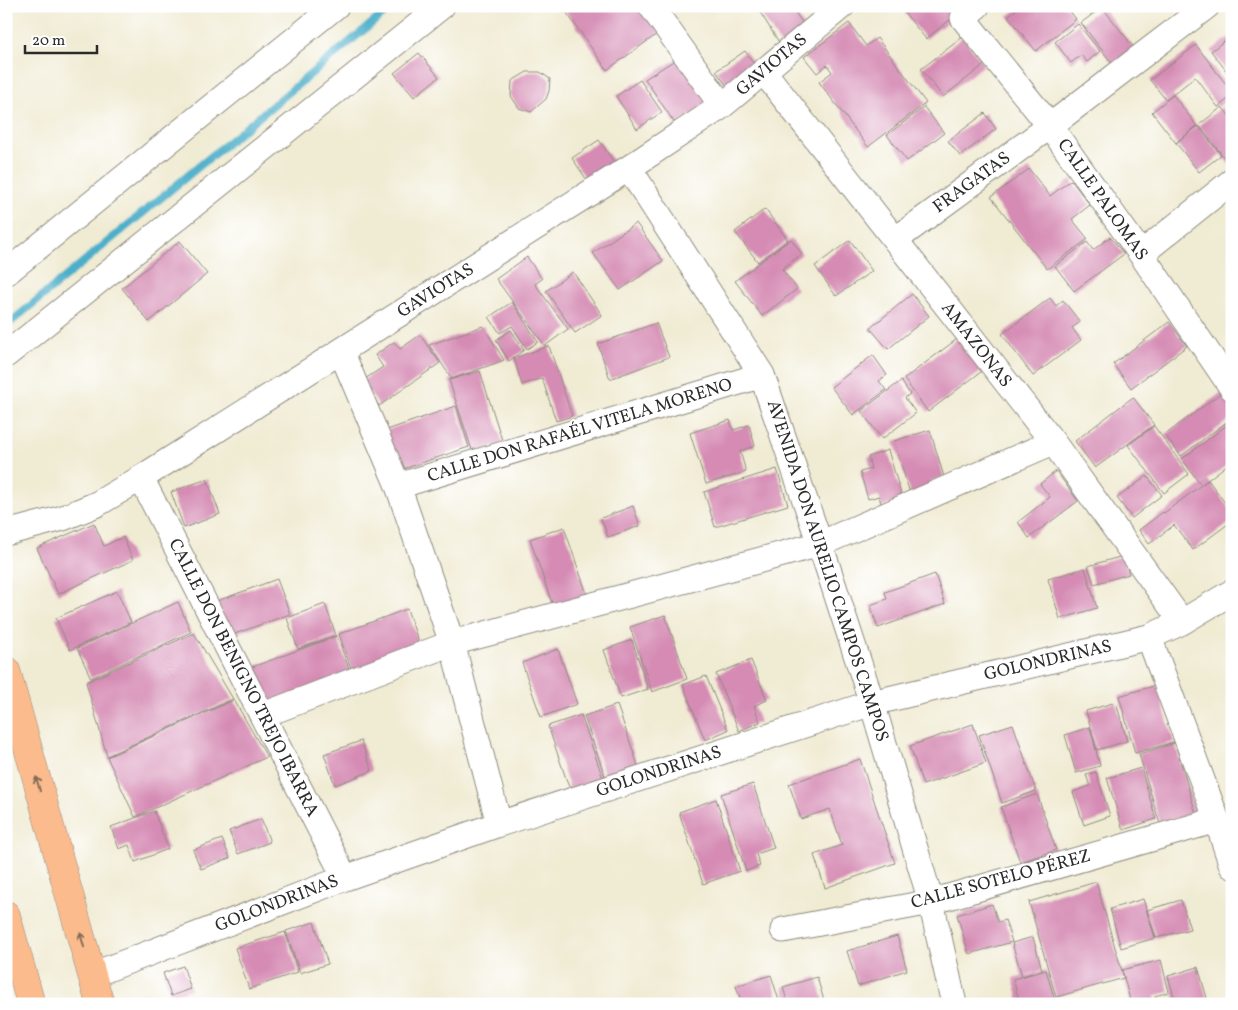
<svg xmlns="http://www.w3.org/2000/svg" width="1238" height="1010" viewBox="0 0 1238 1010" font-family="Vollkorn,serif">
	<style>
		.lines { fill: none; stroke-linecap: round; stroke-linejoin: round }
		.stream { stroke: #4bafca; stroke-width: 8 }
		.building { fill: #d58bb4 }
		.minor-casing { stroke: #8e8b7f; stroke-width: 27 }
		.highway-casing { stroke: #8e8b7f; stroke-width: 29 }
		.minor { stroke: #fff; stroke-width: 25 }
		.highway { stroke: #fbbb8d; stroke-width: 28 }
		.oneway { stroke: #896c57 }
		.labels { text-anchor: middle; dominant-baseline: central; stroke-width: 4; stroke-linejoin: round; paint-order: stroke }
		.street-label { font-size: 18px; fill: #2b2b2b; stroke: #fff }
	</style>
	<rect width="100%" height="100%" fill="#fff"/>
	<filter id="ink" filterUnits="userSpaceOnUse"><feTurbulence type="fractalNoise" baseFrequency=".02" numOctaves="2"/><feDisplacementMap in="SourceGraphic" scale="10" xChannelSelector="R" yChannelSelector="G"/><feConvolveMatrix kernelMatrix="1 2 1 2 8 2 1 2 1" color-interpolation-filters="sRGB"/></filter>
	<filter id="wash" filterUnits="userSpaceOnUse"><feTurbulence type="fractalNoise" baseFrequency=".0096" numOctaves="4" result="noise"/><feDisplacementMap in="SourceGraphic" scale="20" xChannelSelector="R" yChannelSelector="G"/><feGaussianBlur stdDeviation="1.12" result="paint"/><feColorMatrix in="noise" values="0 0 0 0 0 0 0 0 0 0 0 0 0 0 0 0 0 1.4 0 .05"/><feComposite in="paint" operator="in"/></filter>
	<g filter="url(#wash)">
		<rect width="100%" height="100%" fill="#f0ebd3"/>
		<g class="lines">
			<path class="stream" d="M 6,326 L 393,6"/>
		</g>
		<g id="blocks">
			<path class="building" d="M 562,6 L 642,6 L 660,32 L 607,70 Z
				M 756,6 L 791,6 L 807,30 L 782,47 Z
				M 899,6 L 949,6 L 956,15 L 926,39 Z
				M 1021,6 L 1066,6 L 1076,19 L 1036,51 L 1008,16 Z
				M 1102,7 L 1139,54 L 1118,71 L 1081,23 Z
				M 849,23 L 866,46 L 877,38 L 926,103 L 868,147 L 819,82 L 832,72 L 827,65 L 817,73 L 804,57 Z
				M 1078,24 L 1100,51 L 1087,62 L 1081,55 L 1071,63 L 1055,42 Z
				M 1232,35 L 1232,78 L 1211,51 Z
				M 963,37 L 984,65 L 943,97 L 921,69 Z
				M 1196,45 L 1232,92 L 1232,96 L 1218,107 L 1195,77 L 1166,100 L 1150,80 Z
				M 745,51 L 758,69 L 729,89 L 716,71 Z
				M 419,53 L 439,77 L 414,97 L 394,73 Z
				M 678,58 L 708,103 L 676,125 L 645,79 Z
				M 527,72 L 540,72 L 550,79 L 549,91 L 546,99 L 531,112 L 519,108 L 511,96 L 512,81 Z
				M 640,80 L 662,112 L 637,129 L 616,96 Z
				M 1173,95 L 1197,126 L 1176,143 L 1152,112 Z
				M 924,107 L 944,133 L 907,161 L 887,135 Z
				M 1222,107 L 1232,119 L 1232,168 L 1199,125 Z
				M 985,113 L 996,129 L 960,156 L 948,141 Z
				M 1198,126 L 1221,155 L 1199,172 L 1176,143 Z
				M 599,140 L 614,162 L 587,180 L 572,158 Z
				M 1029,169 L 1050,196 L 1071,180 L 1090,205 L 1072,219 L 1088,239 L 1047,269 L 991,197 Z
				M 765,209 L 788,240 L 758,262 L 735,232 Z
				M 636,223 L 663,261 L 620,290 L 593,253 Z
				M 1110,237 L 1124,254 L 1074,291 L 1055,266 L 1087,242 L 1093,250 Z
				M 791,239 L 802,254 L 782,269 L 797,289 L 762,316 L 735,281 Z
				M 850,240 L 872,271 L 836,296 L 815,266 Z
				M 180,241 L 207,274 L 149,322 L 122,288 Z
				M 527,257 L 542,279 L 535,284 L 568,329 L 545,346 L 496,279 Z
				M 573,272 L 602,315 L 575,333 L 546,291 Z
				M 912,294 L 929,316 L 888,349 L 870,328 Z
				M 1050,298 L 1056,306 L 1063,300 L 1080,322 L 1072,328 L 1081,340 L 1033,376 L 1002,334 Z
				M 512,302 L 538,342 L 527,349 L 512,326 L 500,333 L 489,317 Z
				M 1169,322 L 1187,346 L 1131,388 L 1113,364 Z
				M 656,323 L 669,357 L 610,379 L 598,344 Z
				M 483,326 L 504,360 L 452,379 L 429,345 Z
				M 511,330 L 524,350 L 509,361 L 496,340 Z
				M 420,335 L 440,363 L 379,406 L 362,381 L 383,367 L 375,355 L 394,342 L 400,349 Z
				M 961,336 L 986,368 L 928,412 L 904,379 Z
				M 549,346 L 572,416 L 556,421 L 542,378 L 522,385 L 514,358 Z
				M 873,355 L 887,375 L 879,381 L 886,390 L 853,415 L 831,387 Z
				M 480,371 L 503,443 L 473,453 L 449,380 Z
				M 901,381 L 910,394 L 905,398 L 916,413 L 882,439 L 861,411 Z
				M 1222,392 L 1232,405 L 1232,418 L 1181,456 L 1165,435 Z
				M 1133,397 L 1154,425 L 1095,468 L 1075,441 Z
				M 456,406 L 469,447 L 397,471 L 384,431 Z
				M 730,420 L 733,430 L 749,425 L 755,446 L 740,451 L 746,472 L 706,484 L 690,433 Z
				M 1232,421 L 1232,461 L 1201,485 L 1182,459 Z
				M 1154,426 L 1189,474 L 1164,493 L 1128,445 Z
				M 930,430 L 944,477 L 931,481 L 934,493 L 912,500 L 894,441 Z
				M 888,450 L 903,501 L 882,507 L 879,496 L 868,499 L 860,472 L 871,469 L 868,457 Z
				M 777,469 L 788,505 L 715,527 L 704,492 Z
				M 1056,471 L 1078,501 L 1029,538 L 1018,522 L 1050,497 L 1040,484 Z
				M 1147,476 L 1162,495 L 1132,518 L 1117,498 Z
				M 207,479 L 220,514 L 184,528 L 171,492 Z
				M 1208,480 L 1232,512 L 1232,521 L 1193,550 L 1174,525 L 1149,544 L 1139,530 L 1163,512 L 1164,513 Z
				M 633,506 L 640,526 L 608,537 L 601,518 Z
				M 94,523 L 104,546 L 123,537 L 133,560 L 58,594 L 37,548 Z
				M 564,527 L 589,600 L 555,612 L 530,539 Z
				M 1123,556 L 1129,574 L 1094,584 L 1088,566 Z
				M 1085,568 L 1097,608 L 1060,619 L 1048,579 Z
				M 935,574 L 945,604 L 878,628 L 870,605 L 887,599 L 885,592 Z
				M 277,579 L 290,614 L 229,636 L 217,601 Z
				M 117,591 L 131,622 L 70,650 L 56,618 Z
				M 178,602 L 191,632 L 91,678 L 77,648 Z
				M 325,604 L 336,635 L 298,649 L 287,618 Z
				M 407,609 L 420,646 L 352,671 L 339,634 Z
				M 665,615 L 687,679 L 652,692 L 630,627 Z
				M 194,633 L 233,699 L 107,756 L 86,682 Z
				M 337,636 L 351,674 L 266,705 L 252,667 Z
				M 632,640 L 648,689 L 621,698 L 604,650 Z
				M 558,649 L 577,704 L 541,717 L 522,663 Z
				M 751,660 L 767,700 L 754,706 L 760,722 L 739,731 L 716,674 Z
				M 706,676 L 728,730 L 705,740 L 683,685 Z
				M 1157,685 L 1174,742 L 1135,753 L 1119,696 Z
				M 234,700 L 267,757 L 135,817 L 107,757 Z
				M 1116,702 L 1127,741 L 1097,750 L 1086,711 Z
				M 617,705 L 640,771 L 607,782 L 584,716 Z
				M 581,715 L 604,781 L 571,793 L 548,726 Z
				M 973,724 L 986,763 L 923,785 L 910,746 Z
				M 1013,724 L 1036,791 L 1002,803 L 979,735 Z
				M 1090,727 L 1100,766 L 1076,773 L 1065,735 Z
				M 361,741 L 372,771 L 335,785 L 324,754 Z
				M 1175,743 L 1196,814 L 1160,824 L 1139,754 Z
				M 860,759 L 895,863 L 825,888 L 814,855 L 842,845 L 830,809 L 801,819 L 789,784 Z
				M 1141,768 L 1156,819 L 1123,830 L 1107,778 Z
				M 1096,772 L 1110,816 L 1084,825 L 1073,792 L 1090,786 L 1086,775 Z
				M 753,784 L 774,848 L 756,854 L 760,866 L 746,871 L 721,794 Z
				M 1037,794 L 1056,850 L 1020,862 L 1001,807 Z
				M 716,799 L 740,871 L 703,884 L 679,812 Z
				M 154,811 L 168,849 L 135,862 L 129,845 L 119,849 L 111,827 Z
				M 261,819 L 270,842 L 238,854 L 229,831 Z
				M 222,839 L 230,858 L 201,869 L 193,850 Z
				M 1096,882 L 1124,978 L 1056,997 L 1029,902 Z
				M 1143,899 L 1155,938 L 1121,948 L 1110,909 Z
				M 1181,900 L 1190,929 L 1156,938 L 1147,910 Z
				M 992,904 L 998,922 L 1005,920 L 1012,942 L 969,954 L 957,915 Z
				M 314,922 L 328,964 L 300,973 L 286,931 Z
				M 285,932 L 298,972 L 249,989 L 235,948 Z
				M 897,936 L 907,970 L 858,986 L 847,951 Z
				M 1033,937 L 1042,970 L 1022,976 L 1012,943 Z
				M 1161,960 L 1169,992 L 1155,996 L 1157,1004 L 1131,1004 L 1122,970 Z
				M 183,966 L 191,989 L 171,996 L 163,973 Z
				M 1198,967 L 1207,998 L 1186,1004 L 1176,1004 L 1168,976 Z
				M 1046,970 L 1056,1004 L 1020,1004 L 1013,979 Z
				M 771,975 L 780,1004 L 742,1004 L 736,986 Z
				M 817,977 L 825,1004 L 788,1004 L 783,987 Z"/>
		</g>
	</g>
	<g filter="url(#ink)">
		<use href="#blocks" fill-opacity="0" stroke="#8e8b7f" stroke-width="1"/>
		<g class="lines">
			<defs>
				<path id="minor" d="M 651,6 L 722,106
					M 977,6 L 963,18 L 1050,126 L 1141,254 L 1232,388
					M 764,72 L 1053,442 L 1182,622
					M 629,168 L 762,375 L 820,544 L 872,703 L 931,902 L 954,1004
					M 895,240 L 1050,126 L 1207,6
					M 1141,254 L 1232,181
					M 6,273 L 336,6
					M 341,351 L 398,486 L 452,643 L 499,824
					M 6,355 L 442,6
					M 141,478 L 345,878
					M 398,486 L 762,375
					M 6,533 L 63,518 L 97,504 L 141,478 L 629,168 L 722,106 L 842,6
					M 1149,637 L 1217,820 L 1232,866
					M 263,715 L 452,643 L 820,544 L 1053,442
					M 783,930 L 931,902 L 1217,820
					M 92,975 L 345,878 L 499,824 L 872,703 L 1149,637 L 1182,622 L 1232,592"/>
				<path id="highway" d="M 6,670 L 100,1004
					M 6,915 L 31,1004"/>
			</defs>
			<use href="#minor" class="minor-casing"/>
			<use href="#highway" class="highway-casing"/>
			<use href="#minor" class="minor"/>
			<use href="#highway" class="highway"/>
		</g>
		<defs><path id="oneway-shaft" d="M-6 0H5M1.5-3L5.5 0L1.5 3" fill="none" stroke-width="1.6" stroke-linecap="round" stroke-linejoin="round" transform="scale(1.25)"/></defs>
		<g class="oneway">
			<use href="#oneway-shaft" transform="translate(38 784) rotate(-106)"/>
			<use href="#oneway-shaft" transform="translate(82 940) rotate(-106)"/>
		</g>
	</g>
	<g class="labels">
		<g class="street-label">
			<text transform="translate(772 65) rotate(-40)">GAVIOTAS</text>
			<text transform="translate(972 183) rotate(-36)">FRAGATAS</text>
			<text transform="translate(1102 200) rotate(55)">CALLE PALOMAS</text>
			<text transform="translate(436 291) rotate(-32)">GAVIOTAS</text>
			<text transform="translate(976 345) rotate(52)">AMAZONAS</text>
			<text transform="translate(580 431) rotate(-17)">CALLE DON RAFAÉL VITELA MORENO</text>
			<text transform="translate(827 571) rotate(72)">AVENIDA DON AURELIO CAMPOS CAMPOS</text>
			<text transform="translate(1048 661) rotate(-13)">GOLONDRINAS</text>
			<text transform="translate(243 678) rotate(63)">CALLE DON BENIGNO TREJO IBARRA</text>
			<text transform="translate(659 772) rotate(-18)">GOLONDRINAS</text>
			<text transform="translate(1001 880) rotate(-15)">CALLE SOTELO PÉREZ</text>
			<text transform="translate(277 904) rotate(-21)">GOLONDRINAS</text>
		</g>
	</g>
	<rect width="1238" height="1010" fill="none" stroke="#fff" stroke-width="25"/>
	<path d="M25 45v8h72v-8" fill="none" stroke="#2b2b2b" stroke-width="2.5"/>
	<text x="32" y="45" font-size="15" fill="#2b2b2b" stroke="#ffffff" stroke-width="4" paint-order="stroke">20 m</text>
</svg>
